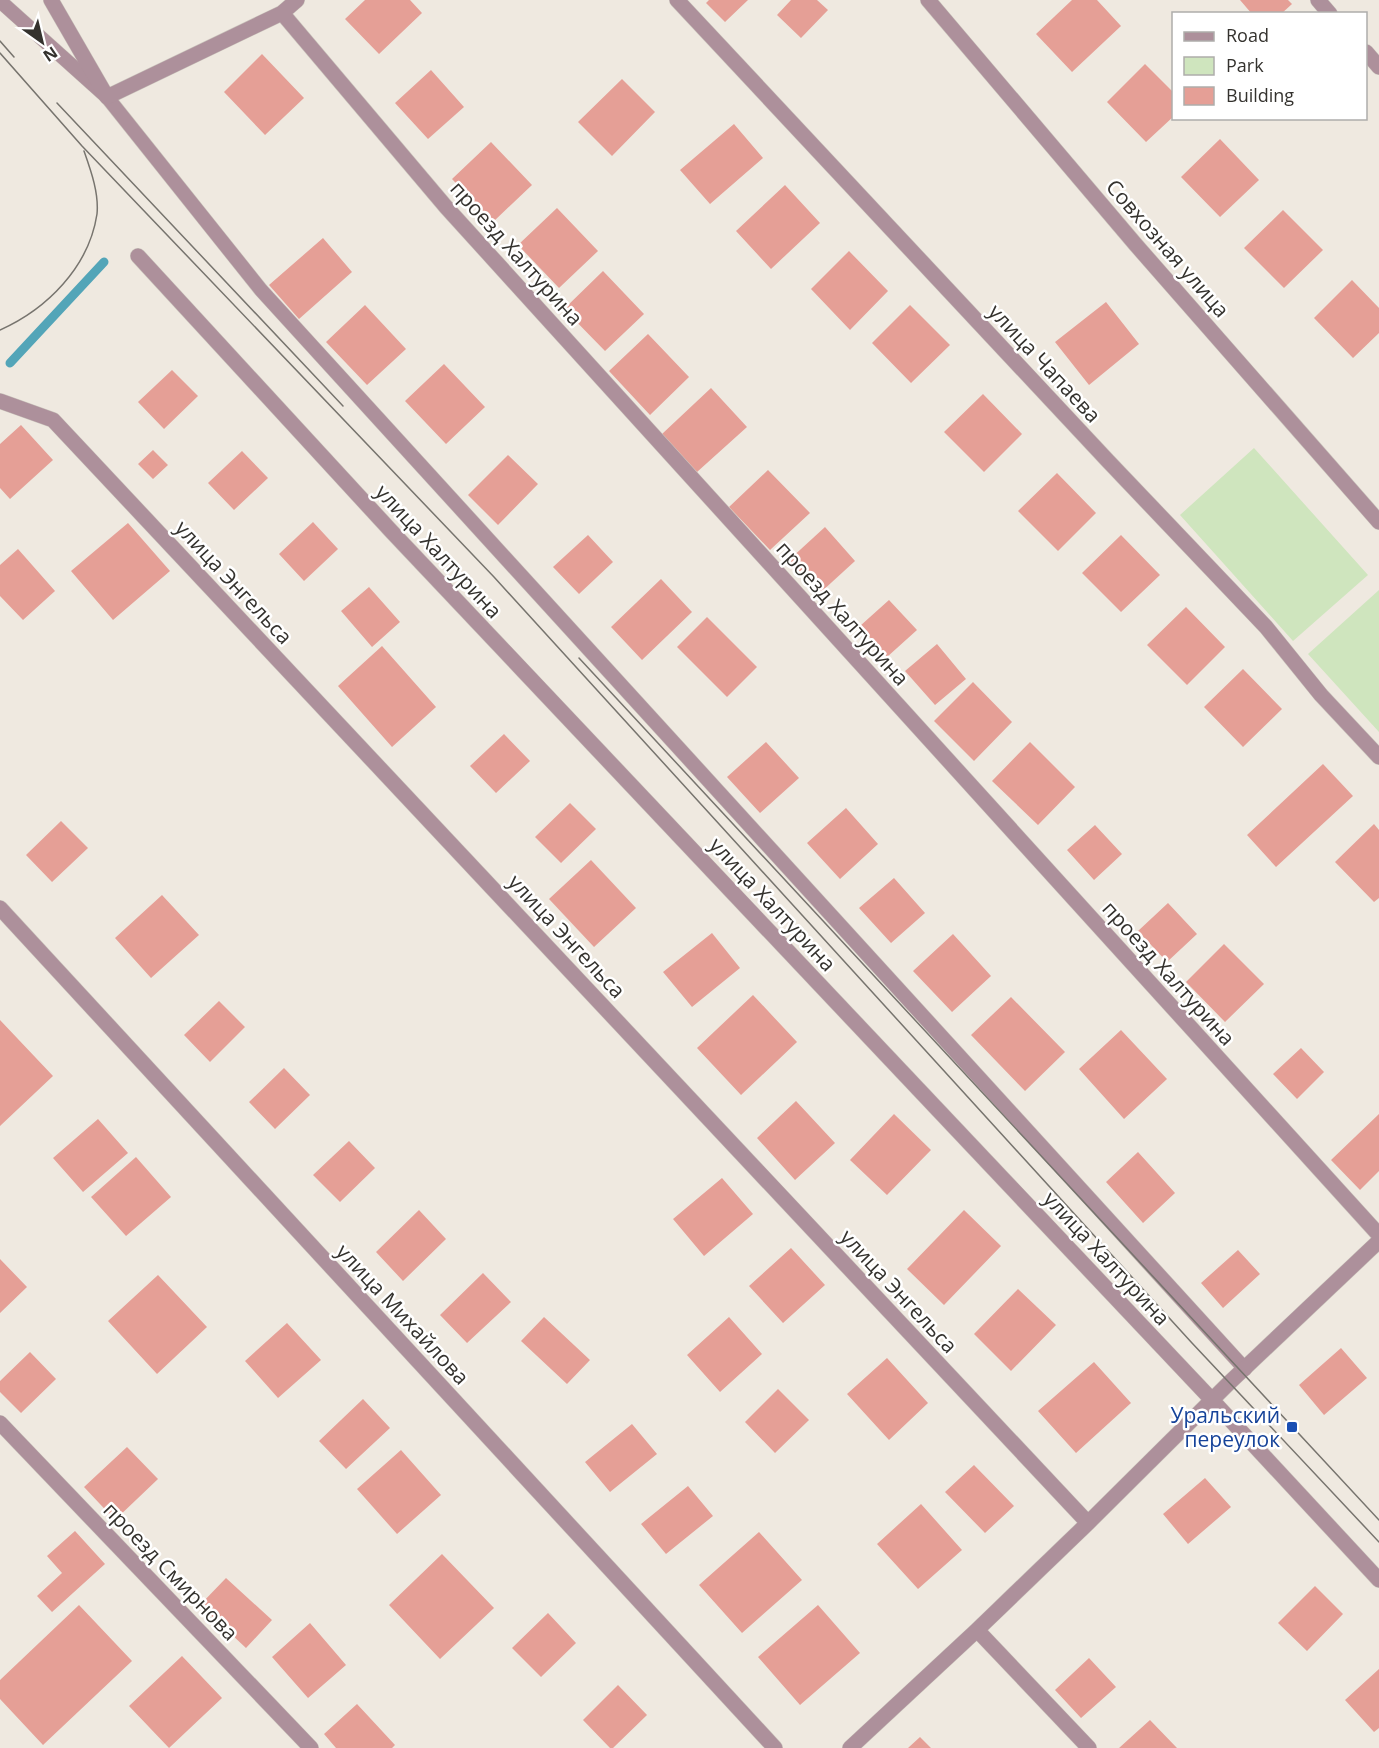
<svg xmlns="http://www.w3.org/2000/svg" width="1379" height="1748" viewBox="0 0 1379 1748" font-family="'Open Sans',sans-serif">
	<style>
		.green { fill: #cfe5be }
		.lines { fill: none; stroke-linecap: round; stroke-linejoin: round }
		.stream { stroke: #53a5b8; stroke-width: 9 }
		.building { fill: #e59f96 }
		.service-casing { stroke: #cac4bc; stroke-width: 15 }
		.minor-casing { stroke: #cac4bc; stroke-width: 16 }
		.tertiary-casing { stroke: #cac4bc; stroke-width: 16 }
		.service { stroke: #ad909b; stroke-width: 14 }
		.minor { stroke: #ad909b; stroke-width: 15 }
		.tertiary { stroke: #ad909b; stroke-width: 15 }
		.tram { stroke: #77746e; stroke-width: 1.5 }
		.transit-dot { fill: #1a4fb4; stroke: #fff; stroke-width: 2 }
		.labels { text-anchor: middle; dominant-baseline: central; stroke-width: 5; stroke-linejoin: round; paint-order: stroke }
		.street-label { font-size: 21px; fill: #34322e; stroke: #fff }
		.transit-label { font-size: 21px; fill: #164399; stroke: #fff; text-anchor: end }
	</style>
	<rect width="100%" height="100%" fill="#efe9e0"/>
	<path class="green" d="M 1254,448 L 1368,575 L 1293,641 L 1180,515 Z
		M 1379,590 L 1379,732 L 1308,654 Z"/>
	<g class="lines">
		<path class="stream" d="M 10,363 L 104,262"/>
	</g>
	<path class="building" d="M 365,0 L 410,0 L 422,13 L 379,54 L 345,19 Z
		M 709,0 L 748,0 L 725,22 L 706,3 Z
		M 791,0 L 817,0 L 828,10 L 801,38 L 777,15 Z
		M 1072,0 L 1097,0 L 1121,26 L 1072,72 L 1036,34 Z
		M 1240,0 L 1288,0 L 1292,4 L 1281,14 L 1252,14 Z
		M 262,54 L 304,98 L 265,135 L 224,92 Z
		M 1145,64 L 1174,93 L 1174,116 L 1146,142 L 1107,102 Z
		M 431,70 L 464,107 L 428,139 L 395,103 Z
		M 622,79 L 655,112 L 612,156 L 578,122 Z
		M 734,124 L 763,158 L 710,204 L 680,170 Z
		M 1220,139 L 1259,180 L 1220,217 L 1181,177 Z
		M 491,142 L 532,185 L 493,222 L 452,179 Z
		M 785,185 L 820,223 L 771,269 L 736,231 Z
		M 557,208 L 598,251 L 559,288 L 518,245 Z
		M 1283,210 L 1323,250 L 1284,288 L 1244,248 Z
		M 323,238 L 352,272 L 299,319 L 269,285 Z
		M 849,251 L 888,291 L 850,330 L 811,289 Z
		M 603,271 L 644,314 L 605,351 L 564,309 Z
		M 1352,280 L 1379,308 L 1379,333 L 1353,358 L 1314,318 Z
		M 1106,302 L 1139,344 L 1089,385 L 1055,342 Z
		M 365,305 L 406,349 L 367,385 L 326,342 Z
		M 910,305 L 950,345 L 911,383 L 872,343 Z
		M 648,334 L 689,377 L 650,415 L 609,371 Z
		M 444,364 L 485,407 L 446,444 L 405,401 Z
		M 172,370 L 198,396 L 164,429 L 138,402 Z
		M 711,388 L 747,427 L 697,472 L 662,434 Z
		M 983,394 L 1022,434 L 984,472 L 944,432 Z
		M 21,425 L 53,460 L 10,499 L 0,488 L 0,444 Z
		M 153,450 L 168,465 L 153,479 L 138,464 Z
		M 242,451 L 268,478 L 234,510 L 208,483 Z
		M 508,455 L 538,484 L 498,525 L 468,495 Z
		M 768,470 L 810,513 L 770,550 L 729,507 Z
		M 1057,473 L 1096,513 L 1058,551 L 1018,511 Z
		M 313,522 L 338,549 L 304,581 L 279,554 Z
		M 128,523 L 170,571 L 113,620 L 71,571 Z
		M 825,527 L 855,561 L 820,593 L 789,560 Z
		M 588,535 L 613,562 L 579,594 L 553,567 Z
		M 1121,535 L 1160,575 L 1121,612 L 1082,573 Z
		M 18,549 L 55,591 L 23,620 L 0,596 L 0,565 Z
		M 661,579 L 692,612 L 642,660 L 611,627 Z
		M 369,587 L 400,622 L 372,647 L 341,611 Z
		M 889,600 L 917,630 L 887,657 L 860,626 Z
		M 1186,607 L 1225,647 L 1187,685 L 1147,645 Z
		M 707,617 L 757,667 L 727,697 L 677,647 Z
		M 937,644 L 966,679 L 935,705 L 905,671 Z
		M 382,646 L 436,707 L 392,747 L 338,686 Z
		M 1243,669 L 1282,709 L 1243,747 L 1204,707 Z
		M 973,682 L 1012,722 L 974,761 L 934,721 Z
		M 504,734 L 530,761 L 496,793 L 470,766 Z
		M 766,742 L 799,778 L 760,813 L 727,777 Z
		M 1030,742 L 1075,787 L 1038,825 L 992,781 Z
		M 1323,764 L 1353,796 L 1276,867 L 1247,835 Z
		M 570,803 L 596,829 L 561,863 L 535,837 Z
		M 846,808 L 878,844 L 840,879 L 807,843 Z
		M 61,821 L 88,848 L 52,882 L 26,855 Z
		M 1374,824 L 1379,830 L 1379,898 L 1374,902 L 1335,862 Z
		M 1095,825 L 1122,854 L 1094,880 L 1067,850 Z
		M 591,860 L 636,908 L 594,947 L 549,899 Z
		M 894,878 L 925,913 L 891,943 L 859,908 Z
		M 162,895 L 199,935 L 151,978 L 115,938 Z
		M 1168,903 L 1197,934 L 1167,962 L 1138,931 Z
		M 712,933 L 740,968 L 692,1007 L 663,972 Z
		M 953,934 L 991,976 L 952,1012 L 913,971 Z
		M 1224,944 L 1264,984 L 1225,1022 L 1186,982 Z
		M 753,995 L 797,1042 L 741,1095 L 697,1048 Z
		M 1011,997 L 1065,1052 L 1025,1091 L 971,1035 Z
		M 219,1001 L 245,1027 L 210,1062 L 184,1035 Z
		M 0,1020 L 53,1076 L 0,1126 Z
		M 1121,1030 L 1167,1079 L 1124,1119 L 1079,1069 Z
		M 1301,1048 L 1324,1072 L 1297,1099 L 1273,1074 Z
		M 284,1068 L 310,1095 L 275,1129 L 249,1102 Z
		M 796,1101 L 835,1143 L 795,1180 L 757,1138 Z
		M 894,1114 L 931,1150 L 887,1195 L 850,1160 Z
		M 1379,1114 L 1379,1171 L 1360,1190 L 1331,1160 Z
		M 98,1119 L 128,1153 L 83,1192 L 53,1158 Z
		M 349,1141 L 375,1168 L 340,1202 L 313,1175 Z
		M 1138,1152 L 1175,1193 L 1143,1223 L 1106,1182 Z
		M 136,1157 L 171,1197 L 126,1236 L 91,1197 Z
		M 722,1178 L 753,1214 L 704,1256 L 673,1219 Z
		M 419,1210 L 446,1239 L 403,1281 L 376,1252 Z
		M 964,1210 L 1001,1246 L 944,1305 L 907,1269 Z
		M 791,1248 L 825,1285 L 783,1323 L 749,1286 Z
		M 1238,1250 L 1260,1274 L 1223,1308 L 1201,1283 Z
		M 0,1259 L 27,1287 L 0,1313 Z
		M 483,1273 L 511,1302 L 467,1343 L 440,1315 Z
		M 158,1275 L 207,1327 L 157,1374 L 108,1321 Z
		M 1018,1289 L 1056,1325 L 1011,1371 L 974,1334 Z
		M 544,1317 L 590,1360 L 567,1384 L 521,1341 Z
		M 729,1317 L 762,1354 L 720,1392 L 687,1355 Z
		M 287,1323 L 321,1360 L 278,1398 L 245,1361 Z
		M 1341,1348 L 1367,1378 L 1324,1415 L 1299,1385 Z
		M 30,1352 L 56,1379 L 21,1413 L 0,1392 L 0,1381 Z
		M 887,1358 L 928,1403 L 889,1440 L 847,1394 Z
		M 1094,1362 L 1131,1403 L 1076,1453 L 1038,1411 Z
		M 778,1389 L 809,1420 L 775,1453 L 745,1422 Z
		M 363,1399 L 390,1428 L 346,1469 L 319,1441 Z
		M 632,1424 L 657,1454 L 610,1492 L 585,1462 Z
		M 127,1447 L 158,1479 L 115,1520 L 84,1487 Z
		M 401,1450 L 441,1495 L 397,1534 L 357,1489 Z
		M 974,1465 L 1014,1506 L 985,1533 L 945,1492 Z
		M 1205,1478 L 1231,1507 L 1188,1544 L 1163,1514 Z
		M 688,1486 L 713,1516 L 666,1554 L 641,1524 Z
		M 921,1504 L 962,1550 L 918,1589 L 877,1544 Z
		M 75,1531 L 105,1564 L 52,1612 L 37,1596 L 62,1573 L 47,1556 Z
		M 759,1532 L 802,1580 L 742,1633 L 699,1585 Z
		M 442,1554 L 494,1608 L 440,1659 L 389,1605 Z
		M 226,1578 L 272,1620 L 246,1648 L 200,1605 Z
		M 1315,1586 L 1343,1614 L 1307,1651 L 1278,1623 Z
		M 79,1605 L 132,1661 L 43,1745 L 0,1699 L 0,1680 Z
		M 818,1605 L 860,1653 L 800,1705 L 758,1657 Z
		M 548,1613 L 576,1643 L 541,1677 L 512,1648 Z
		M 310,1623 L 346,1665 L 308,1698 L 272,1657 Z
		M 182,1656 L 222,1698 L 169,1748 L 129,1706 Z
		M 1089,1658 L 1116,1687 L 1081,1718 L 1055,1690 Z
		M 1379,1669 L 1379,1728 L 1374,1732 L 1345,1700 Z
		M 618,1685 L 647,1715 L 613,1748 L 610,1748 L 583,1720 Z
		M 357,1704 L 395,1745 L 392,1748 L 336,1748 L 324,1734 Z
		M 1150,1720 L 1177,1748 L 1119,1748 Z
		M 920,1737 L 931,1748 L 908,1748 Z"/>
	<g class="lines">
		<defs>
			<path id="service" d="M 0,1 L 107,97 L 261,290 L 1245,1369"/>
			<path id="minor" d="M 51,0 L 107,97 L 282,13 L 297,0
				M 677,0 L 1108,461 L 1266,627 L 1321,695 L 1379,757
				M 1318,0 L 1330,14
				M 282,13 L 446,207 L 1379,1235
				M 1366,52 L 1379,67
				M 138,256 L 392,532 L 1212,1400 L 1379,1580
				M 0,401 L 53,420 L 1088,1523
				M 0,908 L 775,1748
				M 0,1423 L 311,1748
				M 977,1630 L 1089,1748
				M 850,1748 L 977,1630 L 1088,1523 L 1229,1383 L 1379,1241"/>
			<path id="tertiary" d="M 928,0 L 1136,245 L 1379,522"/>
		</defs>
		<use href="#service" class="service-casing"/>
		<use href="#minor" class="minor-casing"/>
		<use href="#tertiary" class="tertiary-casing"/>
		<use href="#service" class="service"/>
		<use href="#minor" class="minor"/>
		<use href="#tertiary" class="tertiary"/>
		<path class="tram" d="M 0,41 L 14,57
			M 0,53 L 82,146 L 494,577 L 1192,1343 L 1379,1542
			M 57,103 L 343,406
			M 0,330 C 47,309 89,267 97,214 C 99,193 91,171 84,151
			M 579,658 L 1379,1520"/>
	</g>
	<rect class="transit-dot" x="1286" y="1421" width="12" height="12" rx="3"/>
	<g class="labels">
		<g class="street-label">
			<text transform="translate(1168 248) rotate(49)">Совхозная улица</text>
			<text transform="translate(517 253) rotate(48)">проезд Халтурина</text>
			<text transform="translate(1045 363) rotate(47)">улица Чапаева</text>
			<text transform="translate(439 551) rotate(47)">улица Халтурина</text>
			<text transform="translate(234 582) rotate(47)">улица Энгельса</text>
			<text transform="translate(843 613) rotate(48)">проезд Халтурина</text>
			<text transform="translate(773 904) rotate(47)">улица Халтурина</text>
			<text transform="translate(567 936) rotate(47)">улица Энгельса</text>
			<text transform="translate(1169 973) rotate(48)">проезд Халтурина</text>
			<text transform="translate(1107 1258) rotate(47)">улица Халтурина</text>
			<text transform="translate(899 1291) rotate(47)">улица Энгельса</text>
			<text transform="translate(403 1314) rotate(47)">улица Михайлова</text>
			<text transform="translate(171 1571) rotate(46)">проезд Смирнова</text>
		</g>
		<g class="transit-label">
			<text x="1280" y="1415">Уральский<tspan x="1280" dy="24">переулок</tspan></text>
		</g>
	</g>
	<rect x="1172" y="12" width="195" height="108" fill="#ffffff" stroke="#aeadab" stroke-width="1.5"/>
	<rect x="1184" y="32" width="30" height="9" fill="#ad909b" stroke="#aeadab" stroke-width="1.5"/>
	<text x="1226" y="42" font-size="18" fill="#34322e">Road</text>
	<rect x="1184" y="57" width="30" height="18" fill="#cfe5be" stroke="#aeadab" stroke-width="1.5"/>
	<text x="1226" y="72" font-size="18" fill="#34322e">Park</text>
	<rect x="1184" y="87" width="30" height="18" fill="#e59f96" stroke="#aeadab" stroke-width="1.5"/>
	<text x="1226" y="102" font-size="18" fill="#34322e">Building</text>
	<g transform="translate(42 42) rotate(146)" stroke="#ffffff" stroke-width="4.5" paint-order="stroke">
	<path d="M0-4.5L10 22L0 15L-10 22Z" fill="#34322e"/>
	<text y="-9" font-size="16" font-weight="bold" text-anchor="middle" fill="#34322e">N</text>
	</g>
</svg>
